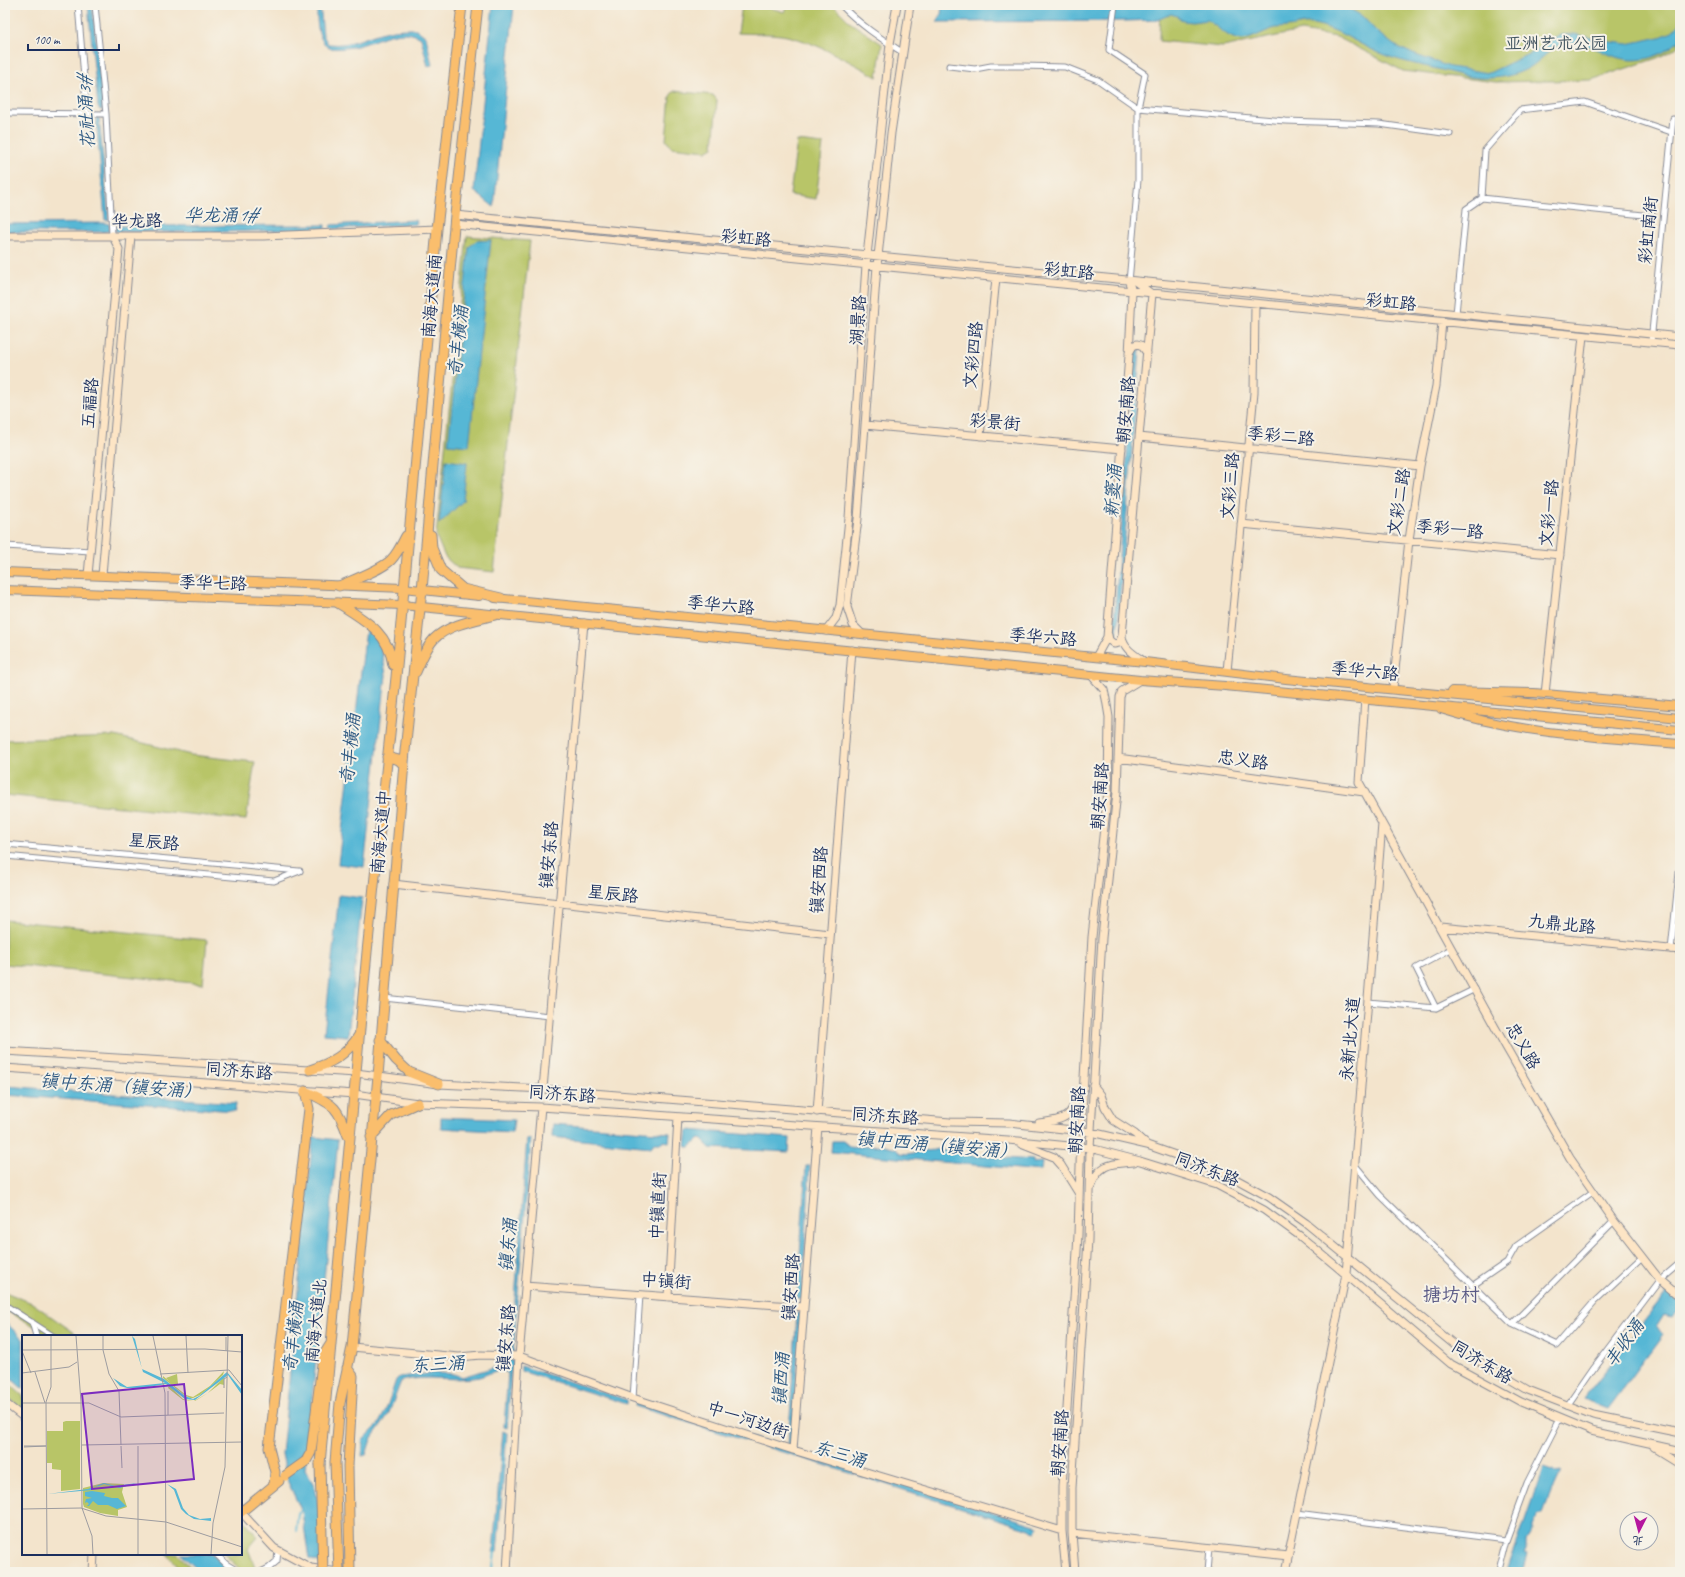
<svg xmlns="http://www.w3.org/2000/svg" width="1685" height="1577" viewBox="0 0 1685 1577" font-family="Caveat,'LXGW WenKai TC',sans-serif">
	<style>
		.green { fill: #b8c567; stroke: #6a7a62 }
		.water { fill: #57b7d5; stroke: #39739a }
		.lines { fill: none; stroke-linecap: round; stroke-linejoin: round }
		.stream { stroke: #57b7d5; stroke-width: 2 }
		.street-casing { stroke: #878a95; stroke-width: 7 }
		.secondary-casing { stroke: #878a95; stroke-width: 9 }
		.primary-casing { stroke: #878a95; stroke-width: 10 }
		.highway-casing { stroke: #878a95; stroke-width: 11 }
		.street { stroke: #fff; stroke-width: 5 }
		.secondary { stroke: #fde5c5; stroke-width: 7 }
		.primary { stroke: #fabe6d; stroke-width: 8 }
		.highway { stroke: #fabe6d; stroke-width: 9 }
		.highway-bridge-casing { stroke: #878a95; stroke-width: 11; stroke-linecap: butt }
		.highway-bridge { stroke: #fabe6d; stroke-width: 9 }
		.labels { text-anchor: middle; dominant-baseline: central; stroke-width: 4; stroke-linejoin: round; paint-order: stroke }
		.park-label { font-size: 17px; fill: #425460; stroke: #f7f3e8 }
		.street-label { font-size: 17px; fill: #1b2f5e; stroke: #f7f3e8 }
		.water-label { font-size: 18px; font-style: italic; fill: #2d5882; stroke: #f7f3e8 }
		.quarter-label { font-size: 19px; fill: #595985; stroke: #f7f3e8 }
		.inset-road { fill: none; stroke: #9d9ca0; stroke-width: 1 }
		.view { fill: #7b2cbf; fill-opacity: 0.15; stroke: #7b2cbf; stroke-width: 2 }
		.inset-edge { fill: none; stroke: #1b2f5e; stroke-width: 2 }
	</style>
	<rect width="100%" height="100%" fill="#f7f3e8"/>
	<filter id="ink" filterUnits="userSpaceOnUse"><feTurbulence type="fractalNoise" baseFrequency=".025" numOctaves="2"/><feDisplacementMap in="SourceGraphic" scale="8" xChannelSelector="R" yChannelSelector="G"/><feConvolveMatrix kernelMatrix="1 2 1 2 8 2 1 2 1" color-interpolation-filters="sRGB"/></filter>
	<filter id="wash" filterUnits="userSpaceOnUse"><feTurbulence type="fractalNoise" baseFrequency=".012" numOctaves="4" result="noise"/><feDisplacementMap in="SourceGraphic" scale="16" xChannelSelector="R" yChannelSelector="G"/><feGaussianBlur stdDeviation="0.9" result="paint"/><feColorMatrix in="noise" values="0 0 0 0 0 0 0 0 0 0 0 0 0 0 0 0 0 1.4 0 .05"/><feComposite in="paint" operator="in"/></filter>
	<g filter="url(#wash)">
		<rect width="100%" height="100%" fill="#f3e4cc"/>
		<path class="green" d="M 742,5 L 760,5 L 784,12 L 787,5 L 833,5 L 851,23 L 882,44 L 877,77 C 851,62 810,39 781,35 C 767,33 752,34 738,33 Z
			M 1160,5 L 1680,5 L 1680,44 L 1673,50 L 1657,58 L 1591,80 L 1496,82 L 1403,71 L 1337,37 L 1301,31 L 1223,47 L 1159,41 Z
			M 674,91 L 713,95 L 717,100 L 713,147 L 706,151 L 671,147 L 666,140 L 670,96 Z
			M 797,141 L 823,144 L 816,199 L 790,195 Z
			M 467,236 L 530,241 L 494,572 L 457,568 L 445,557 L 436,536 Z
			M 115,736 L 191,755 L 255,762 L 246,820 L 5,795 L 5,740 Z
			M 5,920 L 207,940 L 203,984 L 5,964 Z
			M 5,1292 L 32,1303 L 79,1336 L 40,1336 L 36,1327 L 5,1310 Z
			M 5,1380 L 23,1396 L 23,1410 L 5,1395 Z
			M 241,1516 L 258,1537 L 248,1549 L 257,1572 L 242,1571 L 224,1554 L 241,1554 Z
			M 167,1554 L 178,1554 L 195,1572 L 184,1572 Z"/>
		<path class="water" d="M 88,5 L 92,5 L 103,106 L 102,110 L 100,110 L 98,107 Z
			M 317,5 L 320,5 L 323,35 L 328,44 C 352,47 367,35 389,31 C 397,29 407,29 416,29 L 426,37 L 432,65 L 428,66 L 421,38 C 401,25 377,41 357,46 C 348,48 338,49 329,48 C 316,38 317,20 317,5 Z
			M 493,5 L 514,5 L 494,207 L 474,191 Z
			M 942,5 L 1343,5 L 1362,16 L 1378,33 L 1394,45 L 1413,54 L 1450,67 L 1489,73 L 1537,50 L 1560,35 L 1574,34 L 1612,42 L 1627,44 L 1660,37 L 1670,33 L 1680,24 L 1680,40 C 1663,56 1639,65 1616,57 C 1601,52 1587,42 1570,43 C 1554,43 1545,57 1532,66 C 1520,74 1503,78 1489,78 C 1473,79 1457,74 1442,70 C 1420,65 1398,61 1377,52 C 1357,43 1336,28 1314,24 C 1301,23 1299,26 1287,27 C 1282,28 1277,27 1272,29 C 1265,31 1248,41 1241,40 C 1229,39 1218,27 1207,20 L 1192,22 L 1183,21 L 1177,16 L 1171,14 L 1157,20 L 1125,21 L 937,22 L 941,15 Z
			M 96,116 L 99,118 L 109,220 L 105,220 Z
			M 415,220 L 417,222 L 416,224 L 332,229 L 330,227 L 331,225 Z
			M 105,223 L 109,224 L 110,231 L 104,232 L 5,232 L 5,224 Z
			M 325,225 L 325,229 L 322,229 L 220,232 L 130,232 L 115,231 L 115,227 L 121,226 Z
			M 491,240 L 469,446 L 448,444 L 469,247 L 476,241 Z
			M 1135,349 L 1140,349 L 1117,635 L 1113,636 Z
			M 446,460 L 467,463 L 463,501 L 439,524 Z
			M 366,630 L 379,640 L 381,645 L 386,675 L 364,867 L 338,864 Z
			M 339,895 L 362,898 L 348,1036 L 324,1034 Z
			M 5,1086 L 236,1103 L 235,1111 L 5,1095 Z
			M 441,1117 L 514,1120 L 512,1132 L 441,1128 Z
			M 553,1124 L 670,1133 L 669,1142 L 663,1141 L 662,1143 L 654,1143 L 651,1147 L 552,1137 Z
			M 688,1130 L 790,1138 L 789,1152 L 710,1148 L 701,1139 L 699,1139 L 690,1147 L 686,1147 Z
			M 313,1137 L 338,1140 L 305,1469 L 315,1487 L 319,1508 L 325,1564 L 309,1559 L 302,1512 L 288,1482 L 282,1454 Z
			M 527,1139 L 531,1140 L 513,1353 L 511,1353 Z
			M 832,1141 L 843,1141 L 849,1146 L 858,1147 L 881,1145 L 896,1149 L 900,1153 L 907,1154 L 939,1149 L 952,1151 L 964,1155 L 1033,1160 L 1033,1163 L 1042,1162 L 1041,1171 L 831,1152 Z
			M 806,1166 L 810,1166 L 802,1299 L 797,1299 Z
			M 1668,1291 L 1680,1304 L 1680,1308 L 1672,1317 L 1664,1315 L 1657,1326 L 1663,1335 L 1608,1409 L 1583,1399 Z
			M 797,1313 L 801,1313 L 792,1449 L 788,1447 Z
			M 5,1322 L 23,1339 L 23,1389 L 5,1373 Z
			M 511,1357 L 513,1357 L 513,1363 L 514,1367 L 511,1373 L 507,1428 L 504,1427 L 508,1373 C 497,1367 490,1374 479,1377 C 453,1382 427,1374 401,1381 L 388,1415 L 371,1439 L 366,1455 L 362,1456 L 363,1446 L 362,1441 L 378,1425 L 386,1410 L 396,1380 L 399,1377 L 436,1373 L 453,1374 L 462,1377 L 508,1363 Z
			M 521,1366 L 627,1400 L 627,1404 L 521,1371 Z
			M 636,1402 L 1038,1526 L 1036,1531 L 635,1406 Z
			M 503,1431 L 507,1433 L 497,1552 L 493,1552 Z
			M 1543,1468 L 1555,1472 L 1561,1471 C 1553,1485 1549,1499 1543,1514 L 1539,1514 L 1533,1524 L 1533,1531 L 1527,1541 L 1527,1548 L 1524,1554 L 1527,1555 L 1522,1572 L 1507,1572 Z
			M 181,1554 L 213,1554 L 233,1572 L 200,1572 Z"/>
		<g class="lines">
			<path class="stream" d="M 296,1531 L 298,1513 L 302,1509
				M 493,1568 L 495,1551"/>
		</g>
	</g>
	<g filter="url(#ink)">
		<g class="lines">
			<defs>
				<path id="street" d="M 78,5 L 87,114
					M 95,5 L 106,114
					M 841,5 C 859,24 880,38 902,52
					M 1115,5 L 1109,50 L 1145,74 L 1138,108 L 1138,180 L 1129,282
					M 949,66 L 975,69 L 991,66 L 1021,66 L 1065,67 L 1098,80 L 1138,108 L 1285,121 L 1379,124 L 1450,134
					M 5,113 L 106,114 L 112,235
					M 1482,198 L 1653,216
					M 1456,314 L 1466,209 L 1482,198 L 1485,150 L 1520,110 L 1585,102 L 1671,132
					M 1651,342 L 1673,119
					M 5,546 L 91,551
					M 5,844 L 299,871
					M 5,856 L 274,881 L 300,871
					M 1671,950 L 1680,863
					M 384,998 L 550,1016
					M 1368,1002 L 1436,1008 L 1475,989
					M 1436,1008 L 1416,968 L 1451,949
					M 1355,1165 L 1380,1195 L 1512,1324 L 1557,1345 L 1594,1302 L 1642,1257
					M 1472,1286 L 1507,1262 L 1516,1246 L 1594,1191
					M 5,1305 L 53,1336
					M 32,1322 L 36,1336
					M 1512,1324 L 1614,1221
					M 633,1398 L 640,1295
					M 1567,1406 L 1594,1367 L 1660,1280 L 1680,1263
					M 1297,1513 L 1506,1540
					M 216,1554 L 226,1564 L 239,1572
					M 261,1572 L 269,1568 L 277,1561 L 278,1550
					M 1207,1572 L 1209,1548
					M 1498,1572 L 1506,1540 L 1527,1483 L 1560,1418"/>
				<path id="secondary" d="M 455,215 L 1199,287 L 1680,337
					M 454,224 L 1680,345
					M 5,236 L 263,236 L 437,229
					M 1136,282 L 1152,294 L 1139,437 L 1122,636 C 1123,649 1135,655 1145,662
					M 1129,353 L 1133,346 L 1137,344 L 1141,345 L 1147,353
					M 865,425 L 1122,449
					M 980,436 L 996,278
					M 1139,437 L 1420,466
					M 1241,524 L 1560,555
					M 88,575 L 119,249 L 112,235
					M 102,575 L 131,236
					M 826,631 L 836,618 L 840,605 L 849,518 L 866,265 L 890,44 L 897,5
					M 862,634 L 853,625 L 847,607 L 858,519 L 877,266 L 891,133 L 910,5
					M 1108,635 L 1109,640 L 1114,644 L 1119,643 L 1122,636
					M 1096,657 L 1107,637 L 1129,355 L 1132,292 L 1129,282
					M 1227,671 L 1254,393 L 1255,304
					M 1393,688 L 1409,540 L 1420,466 L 1436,386 L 1442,322
					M 1545,694 L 1583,336
					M 1365,699 L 1359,782 L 1506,1047 L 1570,1158 L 1614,1221 L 1660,1280 L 1680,1297
					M 1118,758 L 1364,792
					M 393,884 L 830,934
					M 1440,927 L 1680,950
					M 5,1051 L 356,1073 L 439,1084 L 543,1089 L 950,1122 L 1009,1123 L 1091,1132 L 1147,1145 L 1221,1171 L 1269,1197 L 1306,1223 L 1462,1351 L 1528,1390 L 1593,1415 L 1680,1433
					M 5,1068 L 354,1094 L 418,1103 L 541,1107 L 1008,1140 L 1090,1148 L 1140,1161 L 1217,1185 L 1264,1210 L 1300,1236 L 1336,1266 L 1451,1364 L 1521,1402 L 1591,1431 L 1680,1451
					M 1093,1085 L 1101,1095 L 1105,1107 L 1113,1120 L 1135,1134 L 1147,1145
					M 543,1089 L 584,623
					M 817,1112 L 852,650
					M 1039,1123 C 1068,1119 1070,1118 1081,1090
					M 1021,1144 L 1054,1157 L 1061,1165 L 1079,1194
					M 1091,1187 C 1099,1162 1112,1164 1134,1162
					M 525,1286 L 804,1307
					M 668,1297 L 678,1117
					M 352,1347 L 459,1357 L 481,1355 L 519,1356 L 633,1398 L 793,1450 L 1062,1531
					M 5,1403 L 23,1417
					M 1654,1448 L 1680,1464
					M 793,1450 L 818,1127
					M 241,1512 L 274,1548 L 311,1568 L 338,1572
					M 1072,1533 L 1288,1556
					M 93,1572 L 94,1554
					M 507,1572 L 519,1356 L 541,1107
					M 1066,1572 L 1062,1531 L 1062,1487 L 1078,1235 L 1081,1131 L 1092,937 L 1108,791 L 1109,717 L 1106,699 L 1104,690 L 1091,675
					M 1075,1572 L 1072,1533 L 1072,1488 L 1088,1240 L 1090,1148 L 1102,938 L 1117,792 L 1120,697 L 1122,691 L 1140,680
					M 1285,1572 L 1346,1274 L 1382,824"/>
				<path id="primary" d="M 5,572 L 403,588 L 479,596
					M 5,590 L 402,605 L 1140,680 L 1225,686 L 1680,730
					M 495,598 L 1145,662 L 1286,679 L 1680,718
					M 1452,691 L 1534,693 L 1680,706
					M 1441,709 C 1518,734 1600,737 1680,744"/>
				<path id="highway" d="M 431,535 L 432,548 L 441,570 L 463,589 L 501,598
					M 339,586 C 353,580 381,570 391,560 C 397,554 402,544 406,536
					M 338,603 C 364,620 388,631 393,665
					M 416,672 C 421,660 426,648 434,639 C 449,624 476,620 495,615
					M 387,757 L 399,760 L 403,764
					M 380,1040 L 396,1060 L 409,1072 L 439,1084
					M 310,1070 C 331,1063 347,1055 359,1035
					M 305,1091 C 334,1105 337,1105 348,1136
					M 371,1137 L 391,1115 L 418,1103
					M 347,1368 L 353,1376 L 348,1466 L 350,1572
					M 306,1461 L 311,1452 L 323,1356 L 330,1345
					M 320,1464 L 367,952 L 396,677 L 437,229 L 462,5
					M 274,1485 L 275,1472 L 269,1448 L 309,1109 L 305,1091
					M 241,1512 L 279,1481
					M 339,1572 L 335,1462 L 340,1403 L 352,1347 L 378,1076 L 405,751 L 422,590 L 455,215 L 478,5"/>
			</defs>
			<use href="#street" class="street-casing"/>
			<use href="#secondary" class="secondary-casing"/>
			<use href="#primary" class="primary-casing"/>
			<use href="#highway" class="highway-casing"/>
			<use href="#street" class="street"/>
			<use href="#secondary" class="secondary"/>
			<use href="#primary" class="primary"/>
			<use href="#highway" class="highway"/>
			<defs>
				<path id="highway-bridge" d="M 320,1464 L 323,1572
					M 285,1476 L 306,1461"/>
			</defs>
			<use href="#highway-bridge" class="highway-bridge-casing"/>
			<use href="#highway-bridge" class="highway-bridge"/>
		</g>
	</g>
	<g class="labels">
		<g class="park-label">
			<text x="1556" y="43">亚洲艺术公园</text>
		</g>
		<g class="street-label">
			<text transform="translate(137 221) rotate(-1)">华龙路</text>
			<text transform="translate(1648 230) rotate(-84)">彩虹南街</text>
			<text transform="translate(746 238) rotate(6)">彩虹路</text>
			<text transform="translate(1069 271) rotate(6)">彩虹路</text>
			<text transform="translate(432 296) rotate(-85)">南海大道南</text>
			<text transform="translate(1391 302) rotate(6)">彩虹路</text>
			<text transform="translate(858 320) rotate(-86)">湖景路</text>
			<text transform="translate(973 355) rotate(-84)">文彩四路</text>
			<text transform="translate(90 403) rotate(-85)">五福路</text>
			<text transform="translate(1126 410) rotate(-85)">朝安南路</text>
			<text transform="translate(995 422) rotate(5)">彩景街</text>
			<text transform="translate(1281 436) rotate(6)">季彩二路</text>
			<text transform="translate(1230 486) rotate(-85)">文彩三路</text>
			<text transform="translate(1399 502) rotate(-81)">文彩二路</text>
			<text transform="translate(1549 513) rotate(-84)">文彩一路</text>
			<text transform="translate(1450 529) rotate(6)">季彩一路</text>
			<text transform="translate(213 583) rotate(2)">季华七路</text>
			<text transform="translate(721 605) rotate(6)">季华六路</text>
			<text transform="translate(1043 637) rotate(5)">季华六路</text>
			<text transform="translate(1365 671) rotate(6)">季华六路</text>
			<text transform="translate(1243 760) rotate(8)">忠义路</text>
			<text transform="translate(1100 796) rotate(-86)">朝安南路</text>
			<text transform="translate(381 832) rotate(-85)">南海大道中</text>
			<text transform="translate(154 842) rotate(5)">星辰路</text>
			<text transform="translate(549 855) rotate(-85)">镇安东路</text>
			<text transform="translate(819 880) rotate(-86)">镇安西路</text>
			<text transform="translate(613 894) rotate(6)">星辰路</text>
			<text transform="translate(1562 924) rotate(6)">九鼎北路</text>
			<text transform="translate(1350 1039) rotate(-85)">永新北大道</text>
			<text transform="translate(1523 1046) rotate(60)">忠义路</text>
			<text transform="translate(239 1071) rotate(4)">同济东路</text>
			<text transform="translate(562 1094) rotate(4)">同济东路</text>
			<text transform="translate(885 1116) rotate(4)">同济东路</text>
			<text transform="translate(1077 1120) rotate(-87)">朝安南路</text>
			<text transform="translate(1207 1169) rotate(21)">同济东路</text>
			<text transform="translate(658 1206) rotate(-87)">中镇直街</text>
			<text transform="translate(666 1281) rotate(4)">中镇街</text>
			<text transform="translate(791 1287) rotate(-86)">镇安西路</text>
			<text transform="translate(316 1321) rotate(-84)">南海大道北</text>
			<text transform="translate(506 1338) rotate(-85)">镇安东路</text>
			<text transform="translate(1482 1362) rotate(31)">同济东路</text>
			<text transform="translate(748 1420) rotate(18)">中一河边街</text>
			<text transform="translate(1060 1443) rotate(-86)">朝安南路</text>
		</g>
		<g class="water-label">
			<text transform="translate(86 113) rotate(-93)">花社涌3#</text>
			<text x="220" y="215">华龙涌1#</text>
			<text transform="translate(458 341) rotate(-84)">奇丰横涌</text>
			<text transform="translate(1113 491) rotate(-86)">新窦涌</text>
			<text transform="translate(350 749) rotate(-84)">奇丰横涌</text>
			<text transform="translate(121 1086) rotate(4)">镇中东涌（镇安涌）</text>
			<text transform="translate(937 1145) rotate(5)">镇中西涌（镇安涌）</text>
			<text transform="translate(508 1245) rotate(-85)">镇东涌</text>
			<text transform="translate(293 1337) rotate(-84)">奇丰横涌</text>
			<text transform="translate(1624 1343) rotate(-54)">丰收涌</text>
			<text transform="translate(438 1364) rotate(-3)">东三涌</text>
			<text transform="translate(781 1379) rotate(-86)">镇西涌</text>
			<text transform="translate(840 1454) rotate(17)">东三涌</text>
		</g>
		<g class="quarter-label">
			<text x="1451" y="1295">搪坊村</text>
		</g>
	</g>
	<g transform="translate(22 1335)">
		<rect width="220" height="220" fill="#f3e4cc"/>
		<path d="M 202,36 L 201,40 L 188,52 L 178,60 L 171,63 L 168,63 L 162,60 L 141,43 L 141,41 L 148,47 L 144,43 L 155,39 L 156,49 L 150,49 L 164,60 L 171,62 L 188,51 ZM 202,42 L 202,50 L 198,49 L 186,58 L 173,66 L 161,65 L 146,53 L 147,50 L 161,64 L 172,66 L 186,58 ZM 44,86 L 58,86 L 58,154 L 39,156 L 39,135 L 30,134 L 30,128 L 25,128 L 25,96 L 41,96 L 41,87 ZM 81,148 L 102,149 L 100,157 L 105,172 L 96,175 L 96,181 L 78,178 L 62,172 L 61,169 L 61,153 Z" fill="#b8c567"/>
		<path d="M 110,1 L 113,4 L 120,34 L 142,44 L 163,61 L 171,64 L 177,61 L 205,37 L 220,55 L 220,60 L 206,40 L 173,65 L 163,64 L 144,49 L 121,53 L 105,53 L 98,51 L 91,43 L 105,52 L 143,48 L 121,37 ZM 82,148 L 93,151 L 115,148 L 98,153 L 82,149 L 77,151 L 71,152 L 70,155 L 25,159 L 66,154 ZM 145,149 L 154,154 L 161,173 L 167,180 L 178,184 L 189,183 L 189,186 L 172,184 L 164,179 L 159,174 L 152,155 ZM 70,156 L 83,158 L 82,161 L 90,163 L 96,163 L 104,171 L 95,174 L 86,170 L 76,170 L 71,166 L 67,171 L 65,171 L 67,169 L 65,167 L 63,168 L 64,164 L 70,163 L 63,161 L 63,157 Z" fill="#57b7d5"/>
		<path class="inset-road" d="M 54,1 L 59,67 L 60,173 L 70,201 L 71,219M 81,1 L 81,15 L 87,39 L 97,56 L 99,110M 131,1 L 143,58 L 144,219M 164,1 L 166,38M 0,15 L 183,14 L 220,17M 0,16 L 9,38M 204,16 L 204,2M 13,37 L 23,68M 0,38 L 47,32 L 55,27M 138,39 L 207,35 L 220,51M 202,53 L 202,44 L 205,42M 146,56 L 146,80M 0,68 L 67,68 L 99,82 L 202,78M 60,110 L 220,107M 2,111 L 24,111M 99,111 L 100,133M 116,111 L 116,219M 2,112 L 24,111M 0,174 L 59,173 L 84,181 L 144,187 L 220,212M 25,219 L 24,67 L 29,52 L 29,1M 189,219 L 191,188 L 203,132 L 206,1"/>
		<path class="view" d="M 162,49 L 172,144 L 70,154 L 60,59 Z"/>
		<rect width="220" height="220" class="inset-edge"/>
	</g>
	<rect width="1685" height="1577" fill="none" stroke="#f7f3e8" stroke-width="20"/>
	<g transform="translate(1639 1531) rotate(186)"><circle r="19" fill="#f7f3e8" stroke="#9fa5b1"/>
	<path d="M0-3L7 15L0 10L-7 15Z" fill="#b5179e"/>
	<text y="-6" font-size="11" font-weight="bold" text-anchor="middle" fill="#1b2f5e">北</text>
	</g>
	<path d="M28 44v6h91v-6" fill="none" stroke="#1b2f5e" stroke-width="2"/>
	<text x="34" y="44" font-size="12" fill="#1b2f5e" stroke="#f7f3e8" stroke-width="3" paint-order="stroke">100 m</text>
</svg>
